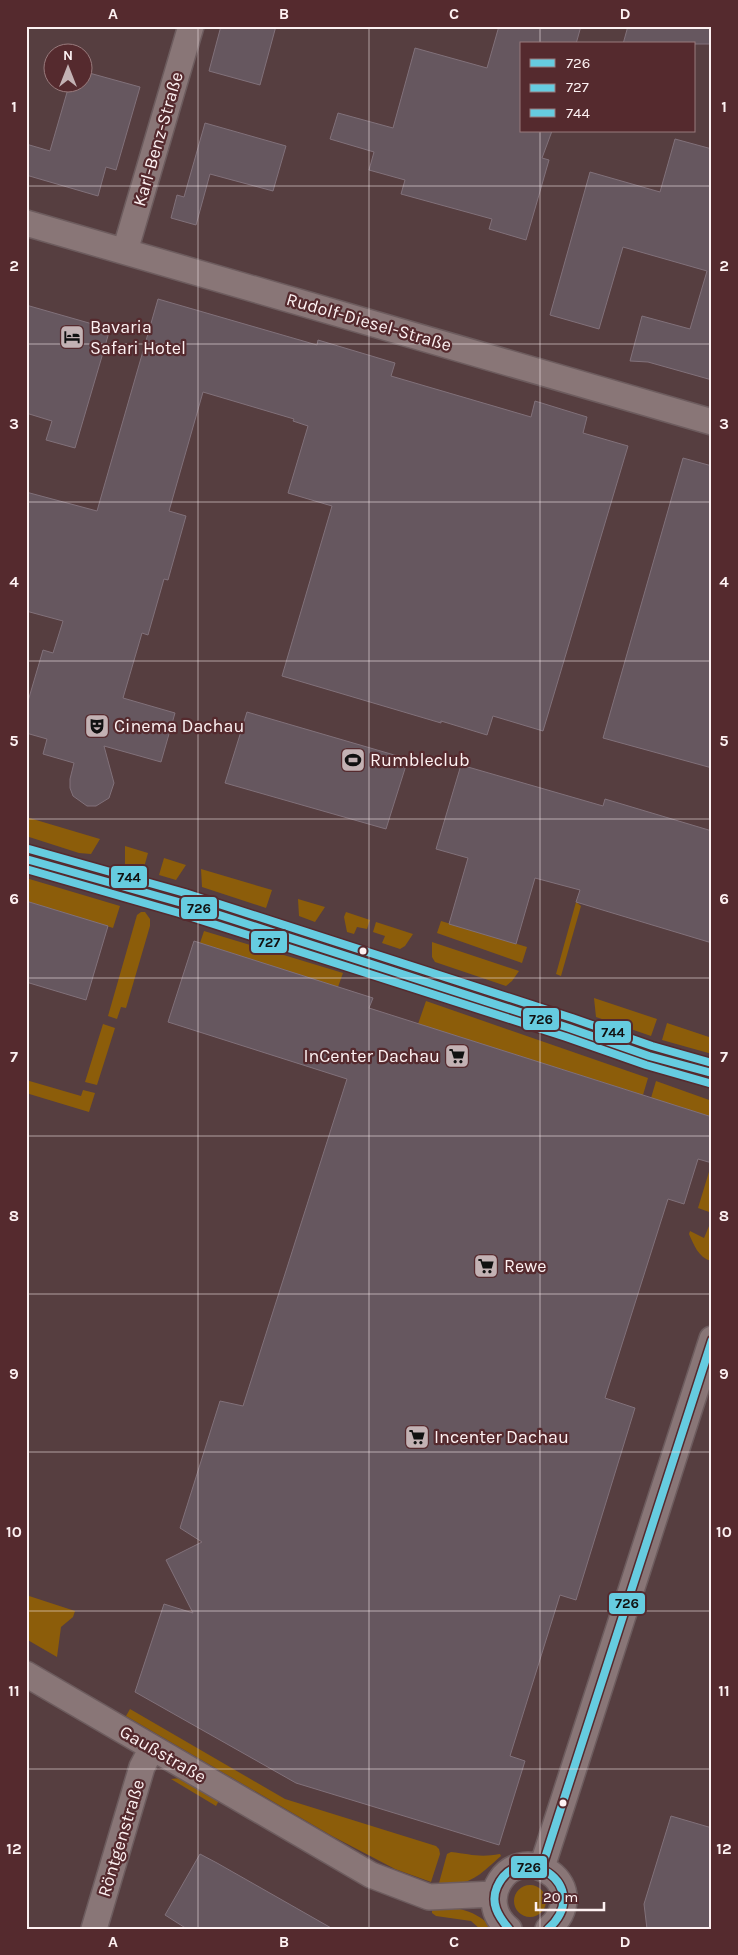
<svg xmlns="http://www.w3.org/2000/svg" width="738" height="1955" viewBox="0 0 738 1955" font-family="Karla,sans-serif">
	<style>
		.green { fill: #8c5d0a }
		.building { fill: #66575f; stroke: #81717a }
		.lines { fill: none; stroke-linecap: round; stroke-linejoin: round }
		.minor-casing { stroke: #6d5c5e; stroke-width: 28 }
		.minor { stroke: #897677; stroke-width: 25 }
		.bus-1-casing { stroke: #552a2e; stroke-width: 11 }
		.bus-2-casing { stroke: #552a2e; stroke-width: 11 }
		.bus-3-casing { stroke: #552a2e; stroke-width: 11 }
		.bus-1 { stroke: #66cce0; stroke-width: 8 }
		.bus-2 { stroke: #66cce0; stroke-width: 8 }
		.bus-3 { stroke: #66cce0; stroke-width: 8 }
		.grid { fill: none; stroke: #fdf1f2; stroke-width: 1; stroke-opacity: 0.55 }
		.bus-dot { fill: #fdf1f2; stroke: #552a2e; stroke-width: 2 }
		.labels { text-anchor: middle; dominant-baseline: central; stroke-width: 4.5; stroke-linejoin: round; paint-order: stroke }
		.street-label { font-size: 18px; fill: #fdf1f2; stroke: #552a2e }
		.poi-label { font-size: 18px; fill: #fdf1f2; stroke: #552a2e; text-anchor: start }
		.line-badge { stroke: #552a2e; stroke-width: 2 }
		.pale-badge-label { font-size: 14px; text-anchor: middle; font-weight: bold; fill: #111 }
		.neatline { fill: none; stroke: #fdf1f2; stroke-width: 2 }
		.grid-label { font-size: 16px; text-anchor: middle; font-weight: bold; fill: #fdf1f2 }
	</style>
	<rect width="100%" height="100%" fill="#563e40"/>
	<path class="green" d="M 26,817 L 100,839 L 91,854 L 79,853 L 26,836 Z
		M 125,846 L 148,853 L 143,871 L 125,865 Z
		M 164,858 L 186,865 L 176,880 L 159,875 Z
		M 201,869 L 272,890 L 266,908 L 202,887 Z
		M 26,878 L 120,906 L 113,928 L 26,901 Z
		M 298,899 L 325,907 L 315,922 L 299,916 Z
		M 576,902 L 581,906 L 561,976 L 556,974 Z
		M 141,912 L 145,912 L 150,919 L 150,926 L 126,1008 L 121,1007 L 117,1019 L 108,1016 L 137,915 Z
		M 346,912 L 370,920 L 367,929 L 357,927 L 354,934 L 347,932 L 344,917 Z
		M 441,921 L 527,947 L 522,963 L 437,933 Z
		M 376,922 L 413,934 L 405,946 L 400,949 L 382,943 L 385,936 L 373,932 Z
		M 204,931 L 343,973 L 338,987 L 200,943 Z
		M 432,942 L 519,971 L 512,981 L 506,986 L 435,962 L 432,957 Z
		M 594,998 L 657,1019 L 651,1036 L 596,1017 Z
		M 426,1001 L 648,1078 L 643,1095 L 418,1024 Z
		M 667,1023 L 712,1038 L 712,1054 L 662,1040 Z
		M 103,1024 L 115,1028 L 97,1085 L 85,1082 Z
		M 26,1080 L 81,1096 L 83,1090 L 95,1093 L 89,1112 L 26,1093 Z
		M 656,1081 L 712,1101 L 712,1117 L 651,1098 Z
		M 712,1162 L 712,1213 L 698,1208 Z
		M 712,1219 L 712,1257 L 711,1261 C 698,1257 694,1245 689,1234 L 690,1231 L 704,1238 Z
		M 26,1595 L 75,1611 L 73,1617 L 61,1627 L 57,1657 L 26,1639 Z
		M 130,1709 L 285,1799 L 436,1846 L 439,1849 L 440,1854 L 431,1882 L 395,1869 L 332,1836 L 126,1716 Z
		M 181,1778 L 221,1797 L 216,1806 L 171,1779 Z
		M 451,1852 C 470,1854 479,1858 500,1854 L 501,1856 C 479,1875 471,1887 439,1883 L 447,1854 Z
		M514 1901a16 16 0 1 1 32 0a16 16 0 1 1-32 0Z
		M 432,1904 C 454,1908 478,1909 492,1929 L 480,1929 L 471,1921 L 436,1916 L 432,1913 Z"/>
	<path class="building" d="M 221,26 L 276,26 L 260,85 L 209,71 Z
		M 499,26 L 581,26 L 576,44 L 522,44 L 522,131 L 552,131 L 542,158 L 549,160 L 526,240 L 489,229 L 492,219 L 401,194 L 405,180 L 369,170 L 374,152 L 330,139 L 338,113 L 393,128 L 415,48 L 487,68 Z
		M 628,26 L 712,26 L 712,44 L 623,44 Z
		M 82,71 L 140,87 L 116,170 L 106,167 L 98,196 L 26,175 L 26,144 L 50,151 L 70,82 L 82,82 Z
		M 205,123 L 286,146 L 273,191 L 210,174 L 196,225 L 171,218 L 177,195 L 184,197 Z
		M 675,139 L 712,149 L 712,380 L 648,362 L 630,361 L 642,316 L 690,329 L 707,271 L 623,247 L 599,329 L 550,315 L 590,172 L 660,192 Z
		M 158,299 L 317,345 L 318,340 L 395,363 L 391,376 L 531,417 L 535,401 L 587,417 L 583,433 L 628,446 L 543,731 L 493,716 L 487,735 L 441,721 L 441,723 L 282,676 L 332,506 L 288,493 L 308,426 L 293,421 L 294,419 L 203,392 L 169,511 L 186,516 L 168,580 L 164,579 L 148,635 L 142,633 L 123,698 L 175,713 L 161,762 L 104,746 L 114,783 L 109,798 L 96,806 L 87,806 L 73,796 L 70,788 L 70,779 L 74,763 L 43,754 L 47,739 L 26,733 L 26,708 L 43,650 L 53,653 L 63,621 L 26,611 L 26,492 L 97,511 Z
		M 26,305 L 110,329 L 75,448 L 46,440 L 52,421 L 26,413 Z
		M 683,458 L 712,466 L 712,768 L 603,738 Z
		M 247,712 L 408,759 L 386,829 L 225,783 Z
		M 461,765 L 603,806 L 605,799 L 712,831 L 712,943 L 576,902 L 580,890 L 535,878 L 516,944 L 449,924 L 468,858 L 436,849 Z
		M 26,901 L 108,926 L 86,1000 L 26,982 Z
		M 194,941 L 373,998 L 369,1008 L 712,1117 L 712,1163 L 698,1159 L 684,1204 L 668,1199 L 605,1398 L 635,1408 L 576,1600 L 560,1595 L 510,1756 L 525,1761 L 499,1845 L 296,1783 L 135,1692 L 164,1604 L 193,1613 L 166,1560 L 202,1542 L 180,1528 L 220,1401 L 243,1406 L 347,1079 L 168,1022 Z
		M 671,1816 L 712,1828 L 712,1929 L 647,1929 L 644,1904 Z
		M 200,1854 L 217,1863 L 333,1929 L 187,1929 L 165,1915 Z"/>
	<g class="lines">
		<defs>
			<path id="minor" d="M 26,223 L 712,422
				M 125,251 L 191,26
				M 26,859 L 182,903 L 569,1028 L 649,1056 L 712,1073
				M 26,1674 L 371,1875 L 429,1897 L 494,1894
				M 542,1867 L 712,1339
				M 94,1929 L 142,1767 L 152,1748
				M 509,1929 C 473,1901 509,1847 547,1871 C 556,1876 563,1885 564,1895 C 565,1909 559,1920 548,1929"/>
		</defs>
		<use href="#minor" class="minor-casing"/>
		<use href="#minor" class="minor"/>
		<defs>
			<path id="bus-1" d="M 26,859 L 182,903 L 569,1028 L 649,1056 L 712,1073
				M 542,1867 L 712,1340
				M 509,1929 C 498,1916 490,1903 497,1887 C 519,1837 596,1886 548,1929"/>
			<path id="bus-2" d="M 26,869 L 179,913 L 566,1037 L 646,1065 L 709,1083"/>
			<path id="bus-3" d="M 29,849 L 185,893 L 572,1018 L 652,1046 L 712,1063"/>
		</defs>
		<use href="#bus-1" class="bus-1-casing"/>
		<use href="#bus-2" class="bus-2-casing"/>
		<use href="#bus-3" class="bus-3-casing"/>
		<use href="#bus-1" class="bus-1"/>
		<use href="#bus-2" class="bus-2"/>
		<use href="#bus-3" class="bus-3"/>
	</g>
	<path class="grid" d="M 198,26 L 198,1929M 369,26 L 369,1929M 540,26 L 540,44M 540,131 L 540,1929M 26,186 L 712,186M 26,344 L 712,344M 26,502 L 712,502M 26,661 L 712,661M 26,819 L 712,819M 26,978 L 712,978M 26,1136 L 712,1136M 26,1294 L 712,1294M 26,1452 L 712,1452M 26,1611 L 712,1611M 26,1769 L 712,1769"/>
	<defs>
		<symbol id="hotel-square" viewBox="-11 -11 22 22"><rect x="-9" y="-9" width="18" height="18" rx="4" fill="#c3b2b4" stroke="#552a2e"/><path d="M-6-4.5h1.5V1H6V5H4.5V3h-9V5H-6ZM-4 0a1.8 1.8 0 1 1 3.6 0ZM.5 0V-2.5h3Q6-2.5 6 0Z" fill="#111"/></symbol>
		<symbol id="theatre-square" viewBox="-11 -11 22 22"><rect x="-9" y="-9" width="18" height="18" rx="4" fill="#c3b2b4" stroke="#552a2e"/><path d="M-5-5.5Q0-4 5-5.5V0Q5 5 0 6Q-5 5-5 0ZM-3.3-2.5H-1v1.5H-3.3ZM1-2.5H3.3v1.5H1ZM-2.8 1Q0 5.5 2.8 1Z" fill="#111"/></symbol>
		<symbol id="stadium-square" viewBox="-11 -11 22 22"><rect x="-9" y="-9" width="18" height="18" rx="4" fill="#c3b2b4" stroke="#552a2e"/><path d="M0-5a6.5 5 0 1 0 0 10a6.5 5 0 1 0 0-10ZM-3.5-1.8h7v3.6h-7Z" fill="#111"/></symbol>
		<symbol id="supermarket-square" viewBox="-11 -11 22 22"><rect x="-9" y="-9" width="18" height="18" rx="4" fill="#c3b2b4" stroke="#552a2e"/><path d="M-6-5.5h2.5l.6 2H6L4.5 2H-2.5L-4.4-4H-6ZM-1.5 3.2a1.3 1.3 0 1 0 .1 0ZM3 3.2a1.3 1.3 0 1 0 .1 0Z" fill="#111"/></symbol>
	</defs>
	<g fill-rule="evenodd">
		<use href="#hotel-square" x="58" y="323" width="28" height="28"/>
		<use href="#theatre-square" x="83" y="712" width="28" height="28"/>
		<use href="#stadium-square" x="339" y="746" width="28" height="28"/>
		<use href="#supermarket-square" x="443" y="1042" width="28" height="28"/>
		<use href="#supermarket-square" x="472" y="1252" width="28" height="28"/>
		<use href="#supermarket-square" x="403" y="1423" width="28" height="28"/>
	</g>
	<g class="bus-dot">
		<circle cx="363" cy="951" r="4.5"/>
		<circle cx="563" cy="1803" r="4.5"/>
	</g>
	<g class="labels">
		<g class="street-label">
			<text transform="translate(158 139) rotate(-74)">Karl-Benz-Straße</text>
			<text transform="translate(369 322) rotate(16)">Rudolf-Diesel-Straße</text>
			<text transform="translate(163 1754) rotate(30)">Gaußstraße</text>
			<text transform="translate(121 1838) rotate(-73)">Röntgenstraße</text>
		</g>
		<g class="poi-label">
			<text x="90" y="327">Bavaria<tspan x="90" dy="21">Safari Hotel</tspan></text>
			<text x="114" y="726">Cinema Dachau</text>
			<text x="370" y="760">Rumbleclub</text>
			<text x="440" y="1056" text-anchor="end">InCenter Dachau</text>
			<text x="504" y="1266">Rewe</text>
			<text x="434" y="1437">Incenter Dachau</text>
		</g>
	</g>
	<g class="line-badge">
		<rect x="110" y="865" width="38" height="24" rx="5" fill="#66cce0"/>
		<rect x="180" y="896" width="38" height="24" rx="5" fill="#66cce0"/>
		<rect x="250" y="930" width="38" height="24" rx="5" fill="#66cce0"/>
		<rect x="522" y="1007" width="38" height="24" rx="5" fill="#66cce0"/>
		<rect x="594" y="1020" width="38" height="24" rx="5" fill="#66cce0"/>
		<rect x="608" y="1592" width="38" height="23" rx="5" fill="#66cce0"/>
		<rect x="510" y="1855" width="38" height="24" rx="5" fill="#66cce0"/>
	</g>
	<g class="pale-badge-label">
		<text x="129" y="882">744</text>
		<text x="199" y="913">726</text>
		<text x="269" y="947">727</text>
		<text x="541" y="1024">726</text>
		<text x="613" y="1037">744</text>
		<text x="627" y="1608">726</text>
		<text x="529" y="1872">726</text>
	</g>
	<rect width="738" height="1955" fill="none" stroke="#552a2e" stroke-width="55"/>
	<rect x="520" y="42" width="175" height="90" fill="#552a2e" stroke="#987a7c"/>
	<rect x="530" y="59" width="25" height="8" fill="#66cce0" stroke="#987a7c"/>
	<text x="566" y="68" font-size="15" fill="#fdf1f2">726</text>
	<rect x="530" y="84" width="25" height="8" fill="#66cce0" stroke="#987a7c"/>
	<text x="566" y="92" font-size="15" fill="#fdf1f2">727</text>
	<rect x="530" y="109" width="25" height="8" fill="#66cce0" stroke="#987a7c"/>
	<text x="566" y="118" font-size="15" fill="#fdf1f2">744</text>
	<g transform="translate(68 68)"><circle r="24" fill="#552a2e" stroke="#987a7c"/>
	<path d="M0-4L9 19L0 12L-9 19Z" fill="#c3b2b4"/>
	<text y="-8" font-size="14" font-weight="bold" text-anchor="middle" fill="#fdf1f2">N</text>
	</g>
	<path d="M536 1902v8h68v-8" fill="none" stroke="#fdf1f2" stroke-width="2.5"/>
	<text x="543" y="1902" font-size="15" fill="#fdf1f2" stroke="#552a2e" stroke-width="4" paint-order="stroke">20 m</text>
	<rect x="28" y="28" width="682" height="1900" class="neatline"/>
	<g class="grid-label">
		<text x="113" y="19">A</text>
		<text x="284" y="19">B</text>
		<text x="454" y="19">C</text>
		<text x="625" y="19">D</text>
		<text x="14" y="112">1</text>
		<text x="724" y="112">1</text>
		<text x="14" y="271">2</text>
		<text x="724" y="271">2</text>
		<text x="14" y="429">3</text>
		<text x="724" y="429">3</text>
		<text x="14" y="587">4</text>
		<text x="724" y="587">4</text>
		<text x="14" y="746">5</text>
		<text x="724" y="746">5</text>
		<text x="14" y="904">6</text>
		<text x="724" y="904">6</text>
		<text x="14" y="1062">7</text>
		<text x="724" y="1062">7</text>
		<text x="14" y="1221">8</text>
		<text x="724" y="1221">8</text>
		<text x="14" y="1379">9</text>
		<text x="724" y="1379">9</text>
		<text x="14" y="1537">10</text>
		<text x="724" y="1537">10</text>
		<text x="14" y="1696">11</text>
		<text x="724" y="1696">11</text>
		<text x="14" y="1854">12</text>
		<text x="724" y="1854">12</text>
		<text x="113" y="1947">A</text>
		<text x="284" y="1947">B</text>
		<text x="454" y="1947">C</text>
		<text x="625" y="1947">D</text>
	</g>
</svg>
